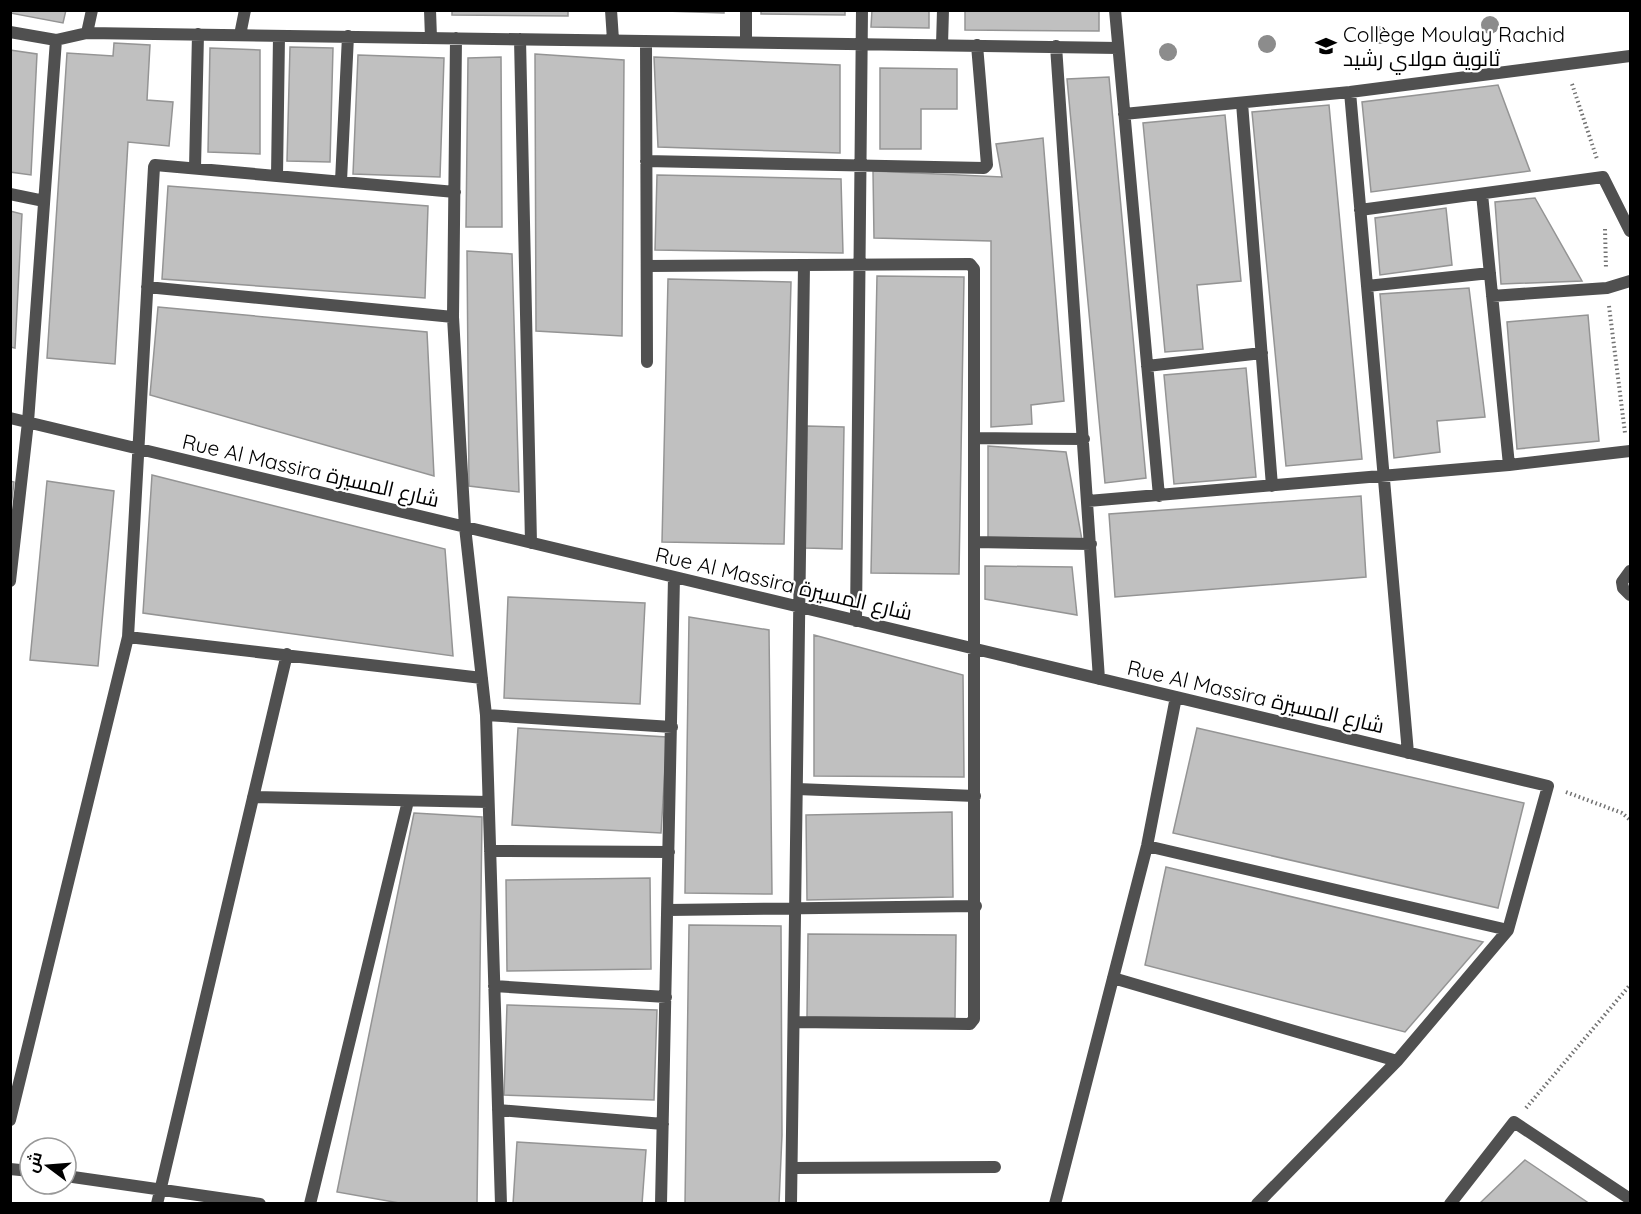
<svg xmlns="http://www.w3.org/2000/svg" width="1641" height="1214" viewBox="0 0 1641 1214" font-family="Quicksand,Cairo,sans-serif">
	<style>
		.building { fill: #c0c0c0; stroke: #949494; stroke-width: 1.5 }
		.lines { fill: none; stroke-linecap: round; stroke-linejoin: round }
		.path { stroke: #727272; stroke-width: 4; stroke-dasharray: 1.5 3; stroke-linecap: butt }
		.street { stroke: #505050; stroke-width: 12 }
		.tree { fill: #8c8c8c }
		.labels { text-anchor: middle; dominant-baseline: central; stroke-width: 4.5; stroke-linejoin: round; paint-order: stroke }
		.poi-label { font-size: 21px; fill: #000; stroke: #fff; text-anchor: start }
		.street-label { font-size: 21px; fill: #000; stroke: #fff }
	</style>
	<rect width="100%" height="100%" fill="#fff"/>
	<path class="building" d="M 10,10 L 66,10 L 63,23 L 10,13 Z
		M 452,10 L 568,10 L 568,16 L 452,15 Z
		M 635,10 L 724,10 L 724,13 Z
		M 761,10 L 845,10 L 845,15 L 761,14 Z
		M 872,10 L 929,10 L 929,28 L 871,27 Z
		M 965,10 L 1099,10 L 1099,31 L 965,30 Z
		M 114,43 L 150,45 L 147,100 L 173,102 L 169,146 L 128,142 L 115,364 L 47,358 L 67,53 L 113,56 Z
		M 290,47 L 333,48 L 330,162 L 287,161 Z
		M 210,48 L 260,50 L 260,154 L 208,152 Z
		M 10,50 L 37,54 L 31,175 L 10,172 Z
		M 535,54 L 624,60 L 622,336 L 536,331 Z
		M 358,55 L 444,58 L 440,177 L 353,174 Z
		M 501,57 L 502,227 L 466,227 L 468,58 Z
		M 654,57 L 840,65 L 840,153 L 658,147 Z
		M 880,68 L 957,69 L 957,109 L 921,109 L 921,149 L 880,149 Z
		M 1109,77 L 1146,478 L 1105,483 L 1067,79 Z
		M 1498,85 L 1530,171 L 1371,192 L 1362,102 Z
		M 1329,105 L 1362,459 L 1286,466 L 1252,112 Z
		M 1225,115 L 1241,281 L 1197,285 L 1203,349 L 1165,352 L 1143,123 Z
		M 1043,138 L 1064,401 L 1031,405 L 1032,424 L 991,427 L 991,241 L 874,238 L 873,171 L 1002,177 L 996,144 Z
		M 657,175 L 841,179 L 843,253 L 655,250 Z
		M 168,186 L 428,206 L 425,298 L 162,279 Z
		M 1535,198 L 1582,281 L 1501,284 L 1495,202 Z
		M 1446,208 L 1452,265 L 1380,275 L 1375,218 Z
		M 10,211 L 22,214 L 15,348 L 10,347 Z
		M 467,251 L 512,254 L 519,492 L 469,486 Z
		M 877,276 L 964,277 L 959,574 L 871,573 Z
		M 668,279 L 791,282 L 784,544 L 662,542 Z
		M 1469,288 L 1485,417 L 1437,421 L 1440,452 L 1394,458 L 1380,294 Z
		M 158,307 L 427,332 L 434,476 L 150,395 Z
		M 1588,315 L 1599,441 L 1517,449 L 1507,322 Z
		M 1246,368 L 1256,477 L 1174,484 L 1164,375 Z
		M 807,426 L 844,427 L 842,549 L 805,548 Z
		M 988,446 L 1066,452 L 1082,540 L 988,540 Z
		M 152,475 L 445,549 L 453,656 L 143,613 Z
		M 10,481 L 14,482 L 10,516 Z
		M 47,481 L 114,491 L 98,666 L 30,660 Z
		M 1361,496 L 1366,577 L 1115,597 L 1109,514 Z
		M 985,566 L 1072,567 L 1077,615 L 985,599 Z
		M 508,597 L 645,603 L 640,704 L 504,698 Z
		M 689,617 L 769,630 L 772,894 L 685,893 Z
		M 814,635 L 963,675 L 964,777 L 814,776 Z
		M 518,728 L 667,737 L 661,833 L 512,825 Z
		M 1197,728 L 1524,803 L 1498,908 L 1173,833 Z
		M 952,812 L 953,897 L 807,900 L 806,815 Z
		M 414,813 L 482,817 L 477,1204 L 405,1204 L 337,1192 Z
		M 1166,867 L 1483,942 L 1405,1032 L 1145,965 Z
		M 650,878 L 651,969 L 507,971 L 506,880 Z
		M 689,925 L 781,926 L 782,1135 L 779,1204 L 685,1204 Z
		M 808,934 L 956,935 L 955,1018 L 807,1017 Z
		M 507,1005 L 657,1010 L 654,1100 L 504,1095 Z
		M 517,1142 L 646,1150 L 642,1204 L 513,1204 Z
		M 1525,1160 L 1590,1204 L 1479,1204 Z"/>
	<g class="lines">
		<path class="path" d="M 1572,84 L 1597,159
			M 1605,229 L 1606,269
			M 1609,306 L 1625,433
			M 1566,792 L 1622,813 L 1630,820
			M 1526,1108 L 1630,985"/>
		<path class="street" d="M 430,10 L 431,38
			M 611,10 L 613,40
			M 1115,10 L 1159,496
			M 10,32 L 56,40 L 87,33 L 1118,48
			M 87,33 L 92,10
			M 240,35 L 245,10
			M 456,38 L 453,317 L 465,527 L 486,715 L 501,1204
			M 520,39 L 531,543
			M 646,41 L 647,362
			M 746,42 L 746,10
			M 942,45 L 943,10
			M 1056,46 L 1099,679
			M 1350,92 L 1408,753
			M 1242,103 L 1272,486
			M 1124,114 L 1350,92 L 1630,56
			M 646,161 L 984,168 L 987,165 L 977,45
			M 195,168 L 198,34
			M 277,176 L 279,36
			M 341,181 L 348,36
			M 10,194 L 44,201
			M 1482,194 L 1509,465
			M 1360,210 L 1603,177 L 1630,231
			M 647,266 L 970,264 L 974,269 L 974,1019 L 970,1024 L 794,1022
			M 1367,286 L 1490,273
			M 147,287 L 453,317
			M 1492,296 L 1607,288 L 1630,281
			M 1147,366 L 1262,353
			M 10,418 L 1548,786 L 1508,930 L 1397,1061 L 1257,1204
			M 974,438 L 1084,439
			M 1088,501 L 1509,465 L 1630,451
			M 974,542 L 1091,544
			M 1630,571 L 1622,582 L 1623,588 L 1630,595
			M 10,581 L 28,422 L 56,40
			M 856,621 L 862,10
			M 128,637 L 482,678
			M 486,715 L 672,727
			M 797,789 L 975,796
			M 253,797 L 488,802
			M 1147,846 L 1508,930
			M 490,851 L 669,852
			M 668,910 L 976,906
			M 1113,978 L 1397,1061
			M 494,986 L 666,997
			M 498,1110 L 663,1124
			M 10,1120 L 128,637 L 154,167 L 155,165 L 455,192
			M 792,1168 L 995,1167
			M 10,1169 L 30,1171
			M 66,1176 L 260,1204
			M 157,1204 L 287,654
			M 310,1204 L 408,801
			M 661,1204 L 674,577
			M 791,1204 L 804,265
			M 1055,1204 L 1147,846 L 1176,697
			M 1450,1204 L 1514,1122 L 1630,1199"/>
	</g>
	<g class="tree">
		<circle cx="1490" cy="25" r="9"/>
		<circle cx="1380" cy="35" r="9"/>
		<circle cx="1267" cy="44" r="9"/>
		<circle cx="1168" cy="52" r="9"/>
	</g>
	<defs>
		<symbol id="school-bare" viewBox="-9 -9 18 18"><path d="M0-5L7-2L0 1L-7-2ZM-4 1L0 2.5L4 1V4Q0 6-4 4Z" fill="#000" stroke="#fff" stroke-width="2.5" paint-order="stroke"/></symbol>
	</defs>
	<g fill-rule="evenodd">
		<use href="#school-bare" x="1311" y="31" width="30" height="30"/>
	</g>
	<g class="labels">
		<g class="poi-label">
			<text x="1343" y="34">Collège Moulay Rachid<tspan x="1343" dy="24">ثانوية مولاي رشيد</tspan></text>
		</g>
		<g class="street-label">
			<text transform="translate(311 470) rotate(13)">Rue Al Massira شارع المسيرة</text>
			<text transform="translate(784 583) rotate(13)">Rue Al Massira شارع المسيرة</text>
			<text transform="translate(1256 696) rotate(13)">Rue Al Massira شارع المسيرة</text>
		</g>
	</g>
	<rect width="1641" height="1214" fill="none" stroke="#000000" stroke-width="24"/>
	<g transform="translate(48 1166) rotate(286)"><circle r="28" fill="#ffffff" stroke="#999999" stroke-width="1.5"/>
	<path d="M0-4.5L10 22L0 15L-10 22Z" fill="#000000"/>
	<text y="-9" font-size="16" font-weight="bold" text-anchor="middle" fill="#000000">ش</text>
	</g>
</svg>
